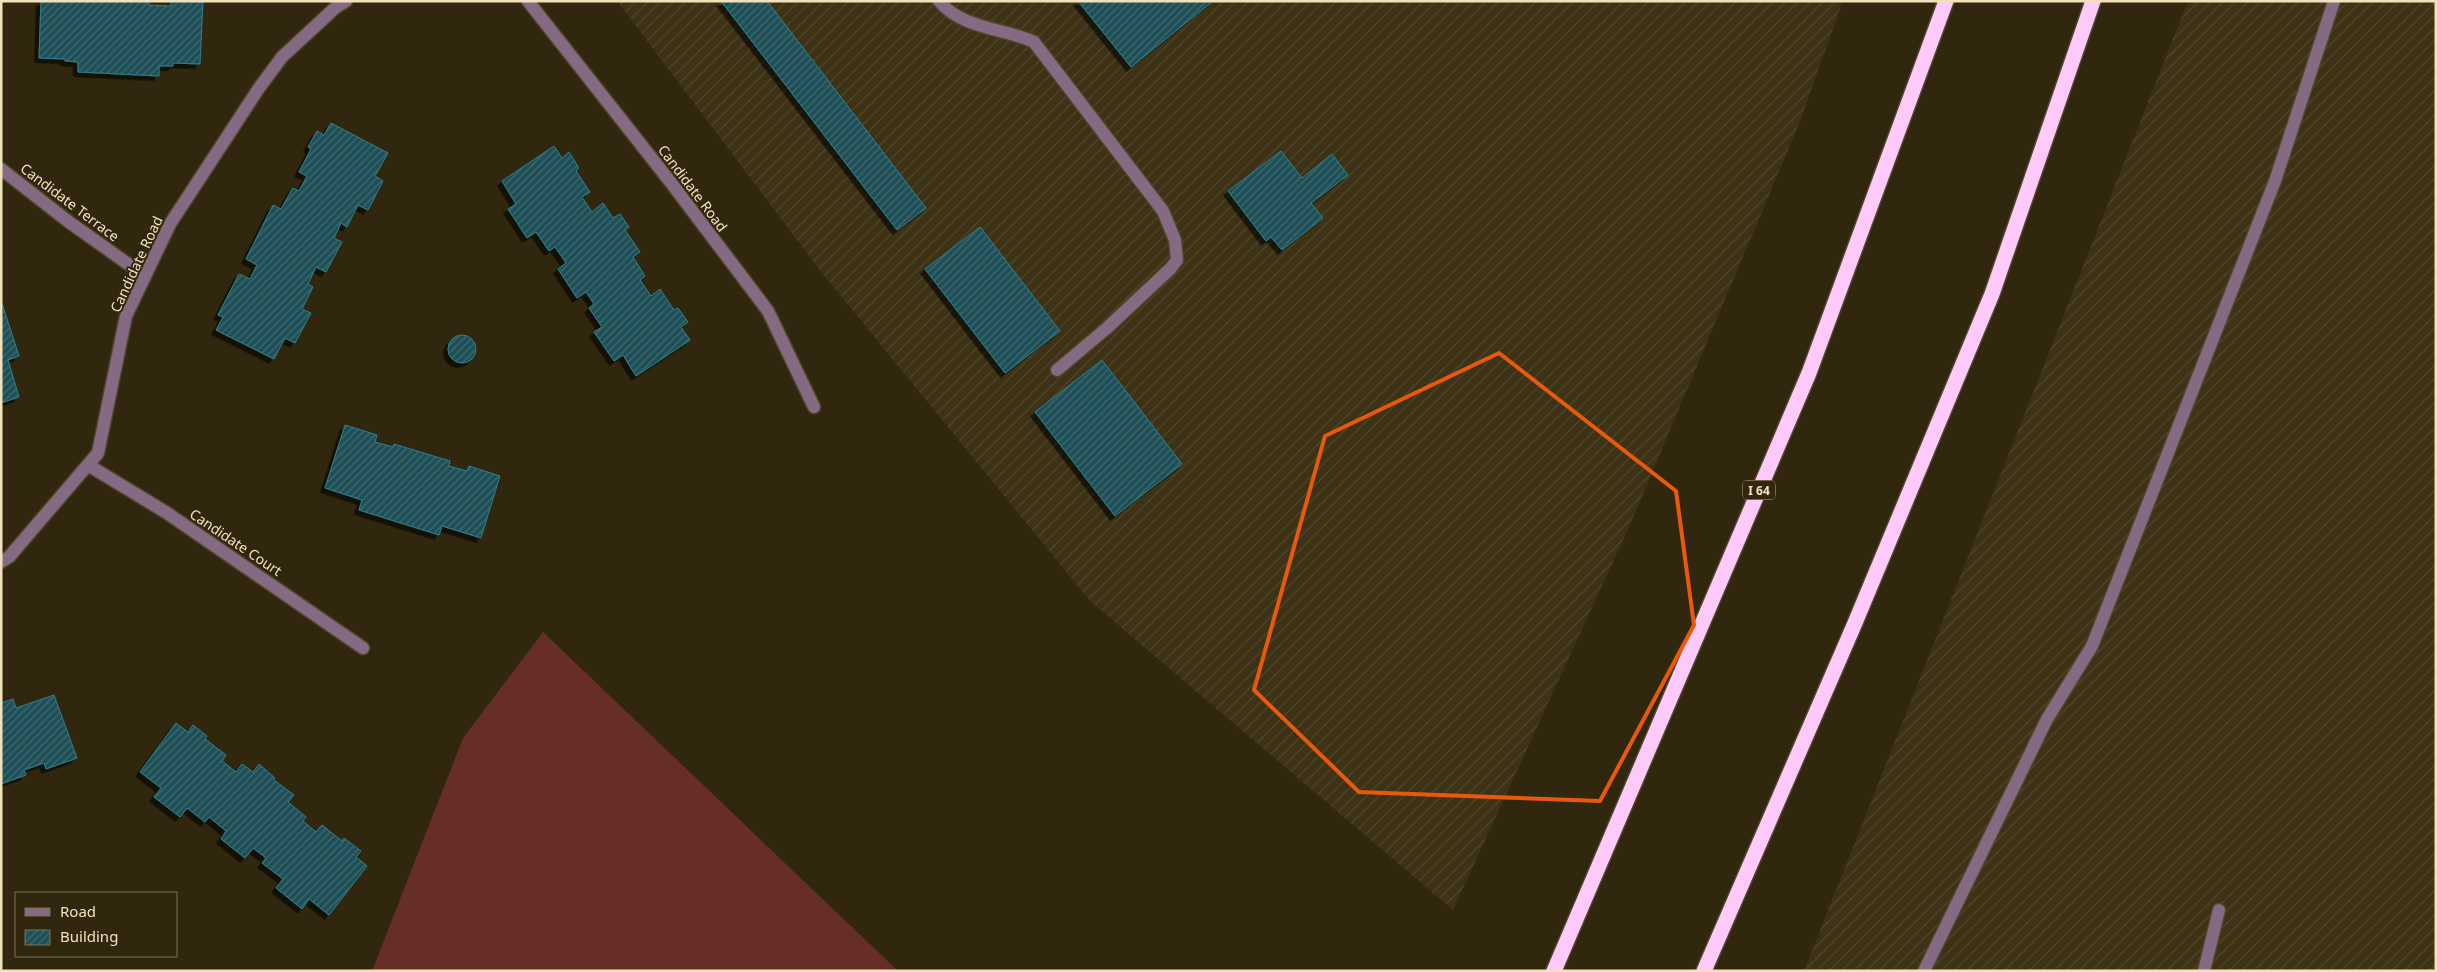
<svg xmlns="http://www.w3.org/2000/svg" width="2437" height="972" viewBox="0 0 2437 972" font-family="'Noto Sans',sans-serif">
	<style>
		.industrial { fill: url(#industrial-furrows) }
		.grass { fill: #672e27 }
		.building { fill: url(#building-hatch); stroke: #298290; filter: url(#shadow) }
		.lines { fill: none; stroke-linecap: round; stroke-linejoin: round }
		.minor-casing { stroke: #50452a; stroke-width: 15 }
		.highway-casing { stroke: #50452a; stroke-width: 18 }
		.minor { stroke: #846a82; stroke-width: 12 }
		.highway { stroke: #fecaf9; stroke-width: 15 }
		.marked { fill: none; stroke: #e8590c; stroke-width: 4; stroke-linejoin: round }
		.labels { text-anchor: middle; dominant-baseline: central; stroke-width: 4; stroke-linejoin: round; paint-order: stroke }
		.shield { fill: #31270e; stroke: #b7aa88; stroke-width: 1 }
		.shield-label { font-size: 12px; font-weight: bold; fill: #f1e2bc }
		.street-label { font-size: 14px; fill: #f1e2bc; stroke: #31270e }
	</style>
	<defs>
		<pattern id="industrial-furrows" width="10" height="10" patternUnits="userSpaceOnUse" patternTransform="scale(1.25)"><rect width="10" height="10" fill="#3d3215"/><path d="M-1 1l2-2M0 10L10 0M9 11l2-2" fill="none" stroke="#50462a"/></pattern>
		<pattern id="building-hatch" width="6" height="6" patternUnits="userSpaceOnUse" patternTransform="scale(1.25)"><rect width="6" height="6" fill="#1f5058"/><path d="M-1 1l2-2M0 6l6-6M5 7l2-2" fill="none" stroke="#40696e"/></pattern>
		<filter id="shadow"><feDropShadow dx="-4.5" dy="4.5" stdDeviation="0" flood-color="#0009"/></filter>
	</defs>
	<rect width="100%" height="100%" fill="#31270e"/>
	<path class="industrial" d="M 617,1 L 1843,1 L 1799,124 L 1630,525 L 1453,910 L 1090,601 L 818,268 Z
		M 2188,1 L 2436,1 L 2436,971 L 1804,971 Z"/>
	<path class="grass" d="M 543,632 L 898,971 L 372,971 L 463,738 Z"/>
	<path class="building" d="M 41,1 L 149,1 L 149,5 L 171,6 L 171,1 L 203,2 L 200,64 L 173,63 L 173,66 L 159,66 L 159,76 L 78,72 L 78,62 L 65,61 L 65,59 L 39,58 Z
		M 721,1 L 767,1 L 926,208 L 897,230 Z
		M 1078,1 L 1213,1 L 1131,67 Z
		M 331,123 L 388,153 L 375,176 L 383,181 L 368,210 L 358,205 L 347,227 L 341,223 L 334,238 L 342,242 L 326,272 L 316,267 L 308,284 L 313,287 L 302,309 L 311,313 L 295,343 L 285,338 L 274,359 L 216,330 L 223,317 L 218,315 L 239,274 L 250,279 L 257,265 L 246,259 L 273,205 L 281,209 L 293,188 L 299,191 L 307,176 L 299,172 L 311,149 L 308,147 L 317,131 L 324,135 Z
		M 554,146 L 562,158 L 569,152 L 579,168 L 576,171 L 590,192 L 582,197 L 592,212 L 603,203 L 613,218 L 620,214 L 629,227 L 625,230 L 640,252 L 633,257 L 645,276 L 640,280 L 651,296 L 660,289 L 674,310 L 678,308 L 688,322 L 681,327 L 690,340 L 636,376 L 623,355 L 614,361 L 594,332 L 602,327 L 589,308 L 594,304 L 586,292 L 577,298 L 558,269 L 566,263 L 555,247 L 549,251 L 536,232 L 527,238 L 508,209 L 516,204 L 502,181 Z
		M 1281,151 L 1302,178 L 1332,154 L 1348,175 L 1311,203 L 1323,218 L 1282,250 L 1271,237 L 1266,241 L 1228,191 Z
		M 980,227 L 1060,331 L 1005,373 L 925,269 Z
		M 1,300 L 19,356 L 8,360 L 19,397 L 1,403 Z
		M448 349a14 14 0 1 1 28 0a14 14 0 1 1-28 0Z
		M 1102,360 L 1182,464 L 1115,516 L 1035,412 Z
		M 345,425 L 377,435 L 375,442 L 393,447 L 394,444 L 450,461 L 449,466 L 467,471 L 469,466 L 500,476 L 481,538 L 442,526 L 439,535 L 359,510 L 362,500 L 325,488 Z
		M 54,695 L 77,758 L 46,769 L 44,763 L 24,770 L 26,775 L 1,784 L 1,703 L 13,699 L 16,708 Z
		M 176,723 L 188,732 L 193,725 L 207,736 L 205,739 L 226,755 L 222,761 L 236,772 L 242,764 L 253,772 L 259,764 L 275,778 L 274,780 L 294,795 L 288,802 L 306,817 L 303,821 L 316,832 L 322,825 L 342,841 L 344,838 L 361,851 L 356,857 L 367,866 L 329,915 L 309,899 L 302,909 L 276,888 L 283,879 L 262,863 L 266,858 L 253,848 L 245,858 L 221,839 L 226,831 L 209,817 L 205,822 L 187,808 L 180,817 L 154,797 L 161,788 L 140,772 Z"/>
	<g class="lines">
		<defs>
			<path id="minor" d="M 528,1 L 672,184 L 768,311 L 814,407
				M 939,1 C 962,29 1004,28 1034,42 L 1163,211 L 1175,240 L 1177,260 L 1171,268 L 1107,328 L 1057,370
				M 1,169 L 69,222 L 145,276
				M 88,465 L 167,513 L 363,648
				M 1,562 L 9,557 L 98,453 L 126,316 L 170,224 L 259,88 L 282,57 L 336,7 L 346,1
				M 1924,971 L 2047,719 L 2092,646 L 2275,181 L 2334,1
				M 2204,971 L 2219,910"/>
			<path id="highway" d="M 1554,971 L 1809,373 L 1946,1
				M 1704,971 L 1855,623 L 1992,294 L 2093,1"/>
		</defs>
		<use href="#minor" class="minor-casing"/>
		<use href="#highway" class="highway-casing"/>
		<use href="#minor" class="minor"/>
		<use href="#highway" class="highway"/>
	</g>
	<path class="marked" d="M 1499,353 L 1676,491 L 1694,625 L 1600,801 L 1359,792 L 1254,690 L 1325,436 Z"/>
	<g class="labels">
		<rect class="shield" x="1743" y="480.5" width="32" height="19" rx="4"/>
		<g class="shield-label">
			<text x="1759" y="490">I 64</text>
		</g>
		<g class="street-label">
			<text transform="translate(693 188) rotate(53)">Candidate Road</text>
			<text transform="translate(70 202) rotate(37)">Candidate Terrace</text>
			<text transform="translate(136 264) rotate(-65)">Candidate Road</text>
			<text transform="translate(236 542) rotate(34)">Candidate Court</text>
		</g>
	</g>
	<rect width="2437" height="972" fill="none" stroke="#f1e2bc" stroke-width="5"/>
	<rect x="15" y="892" width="162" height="65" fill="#31270e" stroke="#7e7254"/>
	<rect x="25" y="908" width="25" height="8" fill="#846a82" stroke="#7e7254"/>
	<text x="60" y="917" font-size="15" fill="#f1e2bc">Road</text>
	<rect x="25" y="930" width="25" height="15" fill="url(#building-hatch)" stroke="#7e7254"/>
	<text x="60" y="942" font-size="15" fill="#f1e2bc">Building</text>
</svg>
